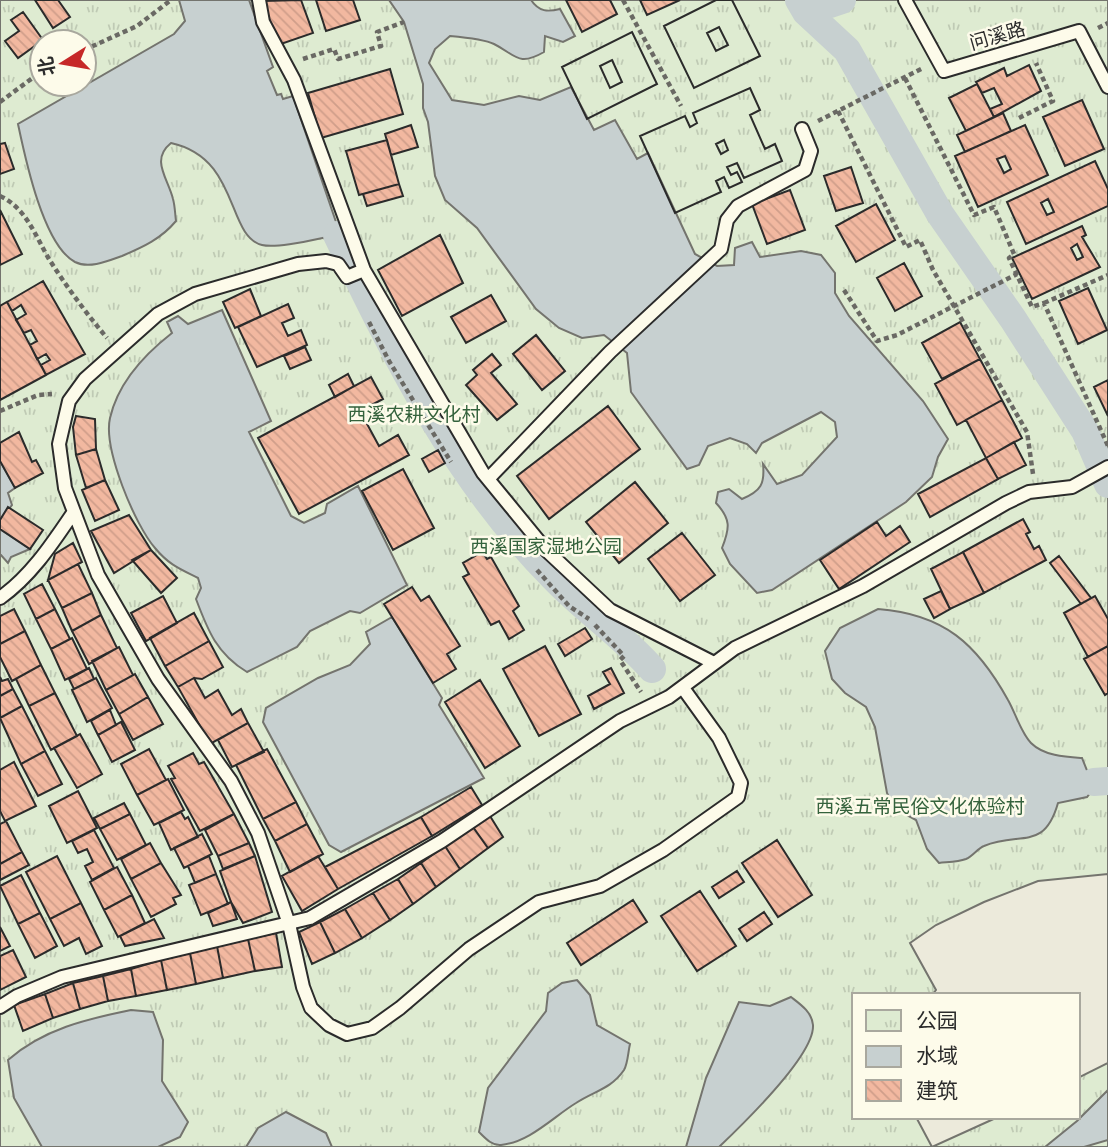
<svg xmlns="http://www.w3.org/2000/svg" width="1108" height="1147" viewBox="0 0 1108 1147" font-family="'Titillium Web','Noto Sans SC',sans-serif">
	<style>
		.park { fill: url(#park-tufts); stroke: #74746e; stroke-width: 2; fill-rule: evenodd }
		.parking { fill: #eceadb; stroke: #74746e; stroke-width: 2 }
		.water { fill: #c7d0d0; stroke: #74746e; stroke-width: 2 }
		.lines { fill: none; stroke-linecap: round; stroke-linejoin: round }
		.canal { stroke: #c7d0d0; stroke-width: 28 }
		.building { fill: url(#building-back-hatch); stroke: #2b2b2b; stroke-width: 2; fill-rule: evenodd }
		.lane-casing { stroke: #2b2b2b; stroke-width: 16 }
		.path { stroke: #6a6964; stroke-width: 4.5; stroke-dasharray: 5 3.5; stroke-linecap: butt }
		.lane { stroke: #fdfbea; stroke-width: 12 }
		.labels { text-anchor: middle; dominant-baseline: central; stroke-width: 5; stroke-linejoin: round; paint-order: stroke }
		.street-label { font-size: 19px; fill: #2b2b2b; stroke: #fdfbea }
		.park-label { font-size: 19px; fill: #34623c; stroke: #fdfbea }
	</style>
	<defs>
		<pattern id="park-tufts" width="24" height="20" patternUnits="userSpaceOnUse" patternTransform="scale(1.75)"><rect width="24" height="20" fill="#deebd1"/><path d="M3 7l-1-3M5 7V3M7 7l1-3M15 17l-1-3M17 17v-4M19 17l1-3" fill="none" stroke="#bfcab4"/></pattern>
		<pattern id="building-back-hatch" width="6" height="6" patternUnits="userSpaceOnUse" patternTransform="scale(1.75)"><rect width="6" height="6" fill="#f2b8a0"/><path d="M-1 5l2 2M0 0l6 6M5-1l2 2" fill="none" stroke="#d09e8a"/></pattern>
	</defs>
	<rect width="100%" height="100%" fill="#fdfbea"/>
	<path class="park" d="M 0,0 L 1108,0 L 1108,1147 L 0,1147 ZM 42,42 L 84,42 L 84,84 L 42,84 ZM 854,995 L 1078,995 L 1078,1117 L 854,1117 Z"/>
	<path class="parking" d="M 1108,874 L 1108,1063 L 1078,1078 L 1078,995 L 932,995 L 936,990 L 910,943 L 936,925 L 984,902 L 1038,881 Z
		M 916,1117 L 998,1117 L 932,1147 Z"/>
	<path class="water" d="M 179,0 L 249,0 L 273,67 L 267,71 L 277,95 L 281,94 L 283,99 L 293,96 L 336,222 L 337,235 C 320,238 278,249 262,245 C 226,236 240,158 171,143 C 150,160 168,178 173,199 C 175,206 175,214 176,221 C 161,239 143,247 122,256 C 108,261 89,269 75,262 C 43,245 25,157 18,124 L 174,34 L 185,21 Z
		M 389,0 L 531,0 C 539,12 548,12 560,9 L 575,36 L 563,42 L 545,36 L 544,52 C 518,67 516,55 494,44 C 486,40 461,37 450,36 L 435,49 L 429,63 L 452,100 L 484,105 L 519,96 L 540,100 L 571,87 L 594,130 L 615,120 L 637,159 L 648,153 L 695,254 L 717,266 L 734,265 L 735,248 L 752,242 L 760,257 L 801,251 L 821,255 L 835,273 L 835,293 L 849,316 L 923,401 L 948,439 L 938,457 L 932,477 L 906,502 L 772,590 L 757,593 L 730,564 L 722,548 C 730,528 731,519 716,503 L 718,492 L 729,489 L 742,499 C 761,491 765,484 763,464 L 777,484 L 802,475 L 837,437 L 835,422 L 821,412 L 762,443 L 756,453 L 747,444 L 730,438 L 708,446 L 699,465 L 687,469 L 631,392 L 627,353 L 604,335 L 582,338 L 559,328 L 536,309 L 477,228 L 445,200 L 435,176 L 428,122 L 423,108 L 423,84 L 404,22 Z
		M 222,310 L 271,421 L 249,432 L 291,516 L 304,523 L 325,513 L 327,504 L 358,486 L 407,585 L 360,613 L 350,611 L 310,631 L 297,647 L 247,672 C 217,654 208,631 196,599 L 201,588 L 198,578 C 180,569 169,565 155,548 C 135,525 103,449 110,418 C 118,383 145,354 172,333 L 167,322 L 178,316 L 188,324 Z
		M 0,461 L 15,488 L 8,493 L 12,505 L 0,520 Z
		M 0,529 L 30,549 L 11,557 L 8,563 L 0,554 Z
		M 878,609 C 944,614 977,644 1008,700 C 1015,712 1021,733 1031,743 C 1044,756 1066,757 1082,758 L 1094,788 L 1087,797 L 1058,803 C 1044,852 1020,831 984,846 C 978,848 973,856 966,859 C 958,862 948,862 939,863 L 927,849 L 916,820 L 894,808 L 887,793 L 875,727 L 866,707 L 845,693 L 832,679 L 825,651 L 840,628 Z
		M 392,617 L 442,698 L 439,705 L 484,778 L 341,852 L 329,845 L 263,722 L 266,708 L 318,678 L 350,665 L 370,644 L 366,632 Z
		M 577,980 L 590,995 L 597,1025 L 630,1044 C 628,1052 628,1063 624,1070 C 611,1089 594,1091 576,1103 C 553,1117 530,1142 501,1145 C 492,1146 485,1138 479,1132 L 488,1088 L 546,1011 L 548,993 L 562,983 Z
		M 791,997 C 800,1004 812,1012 813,1025 C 815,1055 742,1125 719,1147 L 686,1147 L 706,1078 L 739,1002 L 770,1006 Z
		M 131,1010 L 153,1012 L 163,1040 L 162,1081 L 188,1122 L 180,1137 L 158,1147 L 42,1147 L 14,1098 L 8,1060 C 43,1029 87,1019 131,1010 Z
		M 1108,1090 L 1108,1140 L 1084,1147 L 1045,1147 L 1077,1121 Z
		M 286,1112 L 326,1133 L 332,1147 L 246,1147 L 258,1128 Z"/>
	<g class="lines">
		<path class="canal" d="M 799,0 L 806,12 L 847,50 L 940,214 L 1013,319 L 1085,431 L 1108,484
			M 806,12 L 842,0
			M 337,235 C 396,358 457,481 555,579 C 586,611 623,636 652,669
			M 1094,782 L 1108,781"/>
	</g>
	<path class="building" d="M 35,0 L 58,0 L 70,17 L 53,28 Z
		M 301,0 L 313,33 L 278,45 L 263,1 Z
		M 316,0 L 353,0 L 360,20 L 326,31 Z
		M 566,0 L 610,0 L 617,14 L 582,32 Z
		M 640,0 L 680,0 L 647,15 Z
		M 716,0 L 732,0 L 760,56 L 694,88 L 664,26 ZM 719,27 L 728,45 L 716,51 L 707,33 Z
		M 716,0 L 732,0 L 760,56 L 694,88 L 664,26 Z
		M 23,12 L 43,40 L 18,58 L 5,41 L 19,31 L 11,20 Z
		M 719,27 L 728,45 L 716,51 L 707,33 Z
		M 632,32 L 657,84 L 587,119 L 562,67 ZM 612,60 L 622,82 L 610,88 L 600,66 Z
		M 632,32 L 657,84 L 587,119 L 562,67 Z
		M 612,60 L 622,82 L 610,88 L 600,66 Z
		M 1029,65 L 1041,91 L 994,117 L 990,109 L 1002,104 L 994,88 L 982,93 L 976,82 L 1004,68 L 1007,76 Z
		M 390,69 L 403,114 L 321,138 L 308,93 Z
		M 977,84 L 994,117 L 966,131 L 949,98 Z
		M 750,88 L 760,110 L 750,115 L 765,149 L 775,144 L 782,161 L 744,178 L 737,163 L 727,167 L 731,175 L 737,172 L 742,182 L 729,188 L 724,177 L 716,181 L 721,192 L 675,213 L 640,136 L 685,116 L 690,127 L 697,123 L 693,113 ZM 724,140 L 728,150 L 721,154 L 716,144 Z
		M 750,88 L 760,110 L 750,115 L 765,149 L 775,144 L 782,161 L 744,178 L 737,163 L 727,167 L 731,175 L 737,172 L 742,182 L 729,188 L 724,177 L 716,181 L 721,192 L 675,213 L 640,136 L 685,116 L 690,127 L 697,123 L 693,113 Z
		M 1082,100 L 1104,149 L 1065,166 L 1043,117 Z
		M 1003,113 L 1011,131 L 965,152 L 957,135 Z
		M 411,125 L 418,147 L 391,155 L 385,134 Z
		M 1025,125 L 1048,175 L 978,207 L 955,156 ZM 1005,156 L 1011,169 L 1004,173 L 997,159 Z
		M 387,140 L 399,184 L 359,195 L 346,151 Z
		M 724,140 L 728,150 L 721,154 L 716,144 Z
		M 5,143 L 14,169 L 0,174 L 0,144 Z
		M 1095,161 L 1108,189 L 1108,206 L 1026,244 L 1007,202 ZM 1048,199 L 1054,212 L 1047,215 L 1041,203 Z
		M 851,167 L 863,203 L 836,211 L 824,176 Z
		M 399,184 L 403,196 L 367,206 L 363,194 Z
		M 790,190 L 805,230 L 767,244 L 752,204 Z
		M 876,204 L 895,240 L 856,262 L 836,226 Z
		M 0,210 L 22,254 L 0,265 Z
		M 1082,226 L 1086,235 L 1082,237 L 1100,267 L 1032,299 L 1012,258 ZM 1077,244 L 1083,257 L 1077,260 L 1071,248 Z
		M 440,235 L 463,283 L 402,316 L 378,270 Z
		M 904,263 L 922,296 L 895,311 L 877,278 Z
		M 43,281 L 85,354 L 46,375 L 41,365 L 50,360 L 46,354 L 37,359 L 30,345 L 37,341 L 31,330 L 24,333 L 16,320 L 26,314 L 21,305 L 12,311 L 7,302 Z
		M 1088,288 L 1107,330 L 1078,344 L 1059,301 Z
		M 250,289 L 261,316 L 235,328 L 223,302 Z
		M 491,295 L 506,321 L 466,343 L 451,317 Z
		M 7,302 L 46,375 L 0,400 L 0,306 Z
		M 288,304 L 294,318 L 282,323 L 288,336 L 301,330 L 307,345 L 257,367 L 238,327 Z
		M 960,322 L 980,359 L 942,379 L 922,343 Z
		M 536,335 L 565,371 L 542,390 L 513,354 Z
		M 305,347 L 311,360 L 290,369 L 284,356 Z
		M 492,354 L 501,365 L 491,373 L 517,404 L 497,420 L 466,385 L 477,375 L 473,370 Z
		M 980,359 L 1002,400 L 957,425 L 935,384 Z
		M 348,374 L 354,386 L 335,397 L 329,385 Z
		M 371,377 L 383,399 L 360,411 L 379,446 L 398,435 L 409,455 L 299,514 L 258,438 Z
		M 1108,380 L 1108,416 L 1094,387 Z
		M 1002,400 L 1022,438 L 986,458 L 966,420 Z
		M 608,406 L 640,449 L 549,519 L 517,476 Z
		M 76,416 L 95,419 L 96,449 L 76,455 L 73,427 Z
		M 19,432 L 32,462 L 36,460 L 43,473 L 15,488 L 0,461 L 0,443 Z
		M 1014,442 L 1026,465 L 998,479 L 986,458 Z
		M 96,449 L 105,480 L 86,488 L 76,455 Z
		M 438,450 L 445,463 L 429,472 L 422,459 Z
		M 986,458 L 998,479 L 930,517 L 918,494 Z
		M 403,469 L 434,528 L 393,550 L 362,491 Z
		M 105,480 L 119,510 L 95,521 L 82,490 Z
		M 635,482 L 668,523 L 619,563 L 586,522 Z
		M 8,507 L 43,530 L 30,549 L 0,529 L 0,520 Z
		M 129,515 L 151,550 L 114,573 L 91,531 Z
		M 1023,519 L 1030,532 L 1026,534 L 1034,549 L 1039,546 L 1046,560 L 984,593 L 963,552 Z
		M 877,522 L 886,536 L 900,526 L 910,542 L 839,589 L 820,560 Z
		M 682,533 L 715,575 L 680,601 L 648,559 Z
		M 73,543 L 82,562 L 48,580 L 55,554 Z
		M 151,550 L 177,578 L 161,593 L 132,560 Z
		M 482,552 L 487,559 L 491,557 L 519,606 L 513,611 L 524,630 L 509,639 L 499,621 L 491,625 L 463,577 L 469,574 L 463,563 Z
		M 963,552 L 984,593 L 950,609 L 931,569 Z
		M 1059,556 L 1091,598 L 1081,604 L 1050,563 Z
		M 78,564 L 92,593 L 62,608 L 48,580 Z
		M 42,584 L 55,609 L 36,619 L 24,594 Z
		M 412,587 L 421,601 L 429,596 L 460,646 L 447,654 L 456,669 L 433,683 L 384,604 Z
		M 941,591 L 950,609 L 934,618 L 924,599 Z
		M 92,593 L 101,615 L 72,631 L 62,608 Z
		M 163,596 L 177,623 L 146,641 L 131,613 Z
		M 1095,596 L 1108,619 L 1108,646 L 1088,657 L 1064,613 Z
		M 14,609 L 25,631 L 0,644 L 0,616 Z
		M 55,609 L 70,639 L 51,649 L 36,619 Z
		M 194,613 L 209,641 L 165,666 L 150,638 Z
		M 101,615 L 117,648 L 89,664 L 72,631 Z
		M 585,628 L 592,639 L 565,656 L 558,644 Z
		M 25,631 L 41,665 L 12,681 L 0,657 L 0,644 Z
		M 72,638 L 87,669 L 65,680 L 51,649 Z
		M 209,641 L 223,667 L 202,679 L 194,678 L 178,687 L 165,666 Z
		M 545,646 L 581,714 L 539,736 L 503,669 Z
		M 1108,646 L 1108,693 L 1105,695 L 1084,659 Z
		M 119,647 L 133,675 L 106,690 L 92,661 Z
		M 41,665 L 55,693 L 29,706 L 16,679 Z
		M 89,668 L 94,679 L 74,689 L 69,679 Z
		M 611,668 L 624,693 L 594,709 L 588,696 L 610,684 L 603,672 Z
		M 135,674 L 148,697 L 119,714 L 106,690 Z
		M 0,677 L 2,681 L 8,679 L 13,689 L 0,696 Z
		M 96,678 L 112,708 L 87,722 L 72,690 Z
		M 194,678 L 205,698 L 218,690 L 232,715 L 241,709 L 248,723 L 210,744 L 178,687 Z
		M 480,680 L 520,746 L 485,768 L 445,702 Z
		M 13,689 L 22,706 L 0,718 L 0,696 Z
		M 55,693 L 77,736 L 51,750 L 29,706 Z
		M 148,697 L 163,724 L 133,740 L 119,714 Z
		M 22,706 L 45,751 L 21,764 L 0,718 Z
		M 110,710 L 116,725 L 98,735 L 91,721 Z
		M 121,722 L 135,750 L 112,762 L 98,735 Z
		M 248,723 L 264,752 L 232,767 L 218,740 Z
		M 80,734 L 102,774 L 77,788 L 54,748 Z
		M 149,749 L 166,780 L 137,795 L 121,764 Z
		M 267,749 L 296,802 L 263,819 L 236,765 Z
		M 45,751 L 62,784 L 38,796 L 21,764 Z
		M 193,753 L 199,764 L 204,762 L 234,814 L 200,831 L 171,779 L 175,778 L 168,766 Z
		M 14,762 L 36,806 L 5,821 L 0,811 L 0,770 Z
		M 168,779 L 184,810 L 154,825 L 137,795 Z
		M 471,787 L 482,805 L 432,836 L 421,817 Z
		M 78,791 L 97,828 L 67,843 L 49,806 Z
		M 296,802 L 307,824 L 275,841 L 263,819 Z
		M 124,803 L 130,814 L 100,829 L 94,818 Z
		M 181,812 L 185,819 L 188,817 L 198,837 L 171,850 L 159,823 Z
		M 130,814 L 146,845 L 117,860 L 100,829 Z
		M 234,814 L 249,843 L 218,856 L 205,830 Z
		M 490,816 L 503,837 L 488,848 L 473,827 Z
		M 421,817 L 432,836 L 338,889 L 325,867 Z
		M 6,821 L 22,852 L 0,864 L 0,824 Z
		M 307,824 L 323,854 L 290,872 L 275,841 Z
		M 473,827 L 488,848 L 460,869 L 445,846 Z
		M 94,830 L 114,868 L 92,880 L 85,866 L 93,862 L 87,849 L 78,853 L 72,841 Z
		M 202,834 L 212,854 L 184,868 L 174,848 Z
		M 777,840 L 812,895 L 778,917 L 742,863 Z
		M 150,843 L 161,863 L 131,879 L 121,859 Z
		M 249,843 L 255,856 L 223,869 L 218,856 Z
		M 445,846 L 460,869 L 436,887 L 421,863 Z
		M 22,852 L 29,865 L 0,880 L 0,864 Z
		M 57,856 L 81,903 L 50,919 L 26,872 Z
		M 209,856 L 216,874 L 195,883 L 188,866 Z
		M 255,856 L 272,912 L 243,923 L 231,902 L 220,871 Z
		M 318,856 L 338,889 L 302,911 L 282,876 Z
		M 161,863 L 181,895 L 173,898 L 176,904 L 151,917 L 131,879 Z
		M 421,863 L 436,887 L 413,904 L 398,879 Z
		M 117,867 L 132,895 L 104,910 L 90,882 Z
		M 737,871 L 744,882 L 719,898 L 712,887 Z
		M 216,874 L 228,904 L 201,915 L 189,885 Z
		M 21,875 L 40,913 L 18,924 L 0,886 Z
		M 398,879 L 413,904 L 390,920 L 373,893 Z
		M 700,891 L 736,946 L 697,971 L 661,916 Z
		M 373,893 L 390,920 L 362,938 L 345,909 Z
		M 132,895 L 145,923 L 118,937 L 104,910 Z
		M 633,900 L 647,922 L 581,965 L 567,943 Z
		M 231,902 L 237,919 L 213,926 L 208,913 Z
		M 81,903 L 102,946 L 86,954 L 79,938 L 64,946 L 50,919 Z
		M 345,909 L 362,938 L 335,953 L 320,922 Z
		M 764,912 L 772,924 L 747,941 L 739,929 Z
		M 40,913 L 57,946 L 35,958 L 18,924 Z
		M 154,919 L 164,938 L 125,946 L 120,936 Z
		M 320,922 L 335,953 L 312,964 L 299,932 Z
		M 0,927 L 10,946 L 0,951 Z
		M 276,933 L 282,967 L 255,971 L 248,939 Z
		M 248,939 L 255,971 L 223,978 L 217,946 Z
		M 217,946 L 223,978 L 196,984 L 190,953 Z
		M 13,950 L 26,977 L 0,990 L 0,956 Z
		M 190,953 L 196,984 L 167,990 L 161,960 Z
		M 161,960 L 167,990 L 136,996 L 131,969 Z
		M 131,969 L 136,996 L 108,1001 L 103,976 Z
		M 103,976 L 108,1001 L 80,1009 L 73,983 Z
		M 73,983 L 80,1009 L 53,1018 L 45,994 Z
		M 45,994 L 53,1018 L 23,1031 L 14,1005 Z"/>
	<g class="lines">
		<defs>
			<path id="lane" d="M 259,0 L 263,22 L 294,80 L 364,270 L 483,473 L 547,551 L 610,610 L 712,662
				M 905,0 L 944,71 L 1079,31 L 1108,87
				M 364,270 L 347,277 L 338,264 L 326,261 L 298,264 L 195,294 L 158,314 L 85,379 L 69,401 L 59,444 L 65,488 L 98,575 L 158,679 L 231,781 L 258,833 L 289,924 L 303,987 L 311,1008 L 329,1025 L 347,1034 L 372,1028 L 400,1008 L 469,949 L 539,902 L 600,886 L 663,850 L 738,797 L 741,783 L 719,738 L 683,688
				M 488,479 L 610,352 L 721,249 L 727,220 L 738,206 L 805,170 L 811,151 L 802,129
				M 0,598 C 31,576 52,544 73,513
				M 0,1007 L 17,996 L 62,977 L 310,918 L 442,841 L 620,721 L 669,697 L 735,648 L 863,586 L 1006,503 L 1029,492 L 1072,487 L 1108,467"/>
		</defs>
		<use href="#lane" class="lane-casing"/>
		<path class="path" d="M 623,0 L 681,106
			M 1098,28 L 1108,23
			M 84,50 L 137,26 L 171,0
			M 303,59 L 334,49 L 338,59 L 381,46 L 377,32 L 404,22
			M 905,78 L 974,215 L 994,207 L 1014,254 L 1009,258 L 1032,307 L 1044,303 L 1108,446
			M 0,102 L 42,71
			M 838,111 L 906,247 L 920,240 L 933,270 L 1027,432 L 1033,474
			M 1019,118 L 1053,101 L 1036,63
			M 818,121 L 923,68
			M 0,196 C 26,208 35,235 49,259 C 66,286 86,313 107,338
			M 844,290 L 877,341 L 897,335 L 1017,274
			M 1044,303 L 1108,275
			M 369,322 L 389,361 L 451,462
			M 0,411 L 38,395 L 52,394
			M 537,570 L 569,606 L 589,619
			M 595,625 L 624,656 L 620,660 L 641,692"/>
		<use href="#lane" class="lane"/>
	</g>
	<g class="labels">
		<g class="street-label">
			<text transform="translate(997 35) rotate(-16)">问溪路</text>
		</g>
		<g class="park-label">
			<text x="414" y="413">西溪农耕文化村</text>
			<text x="546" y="545">西溪国家湿地公园</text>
			<text x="920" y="805">西溪五常民俗文化体验村</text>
		</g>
	</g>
	<rect x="852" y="993" width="228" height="126" fill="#fdfbea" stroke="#a9a89e" stroke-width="2"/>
	<rect x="866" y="1010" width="35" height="21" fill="url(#park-tufts)" stroke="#a9a89e" stroke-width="2"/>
	<text x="916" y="1028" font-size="21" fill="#2b2b2b">公园</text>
	<rect x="866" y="1046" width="35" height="21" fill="#c7d0d0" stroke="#a9a89e" stroke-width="2"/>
	<text x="916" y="1063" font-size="21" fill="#2b2b2b">水域</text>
	<rect x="866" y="1080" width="35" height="21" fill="url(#building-back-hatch)" stroke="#a9a89e" stroke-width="2"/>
	<text x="916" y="1098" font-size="21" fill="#2b2b2b">建筑</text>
	<g transform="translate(63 63) rotate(259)"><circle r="33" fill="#fdfbea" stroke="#a9a89e" stroke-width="2"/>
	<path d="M0-5L12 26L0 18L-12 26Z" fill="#c62828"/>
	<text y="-10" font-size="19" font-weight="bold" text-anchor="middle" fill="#2b2b2b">北</text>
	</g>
</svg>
